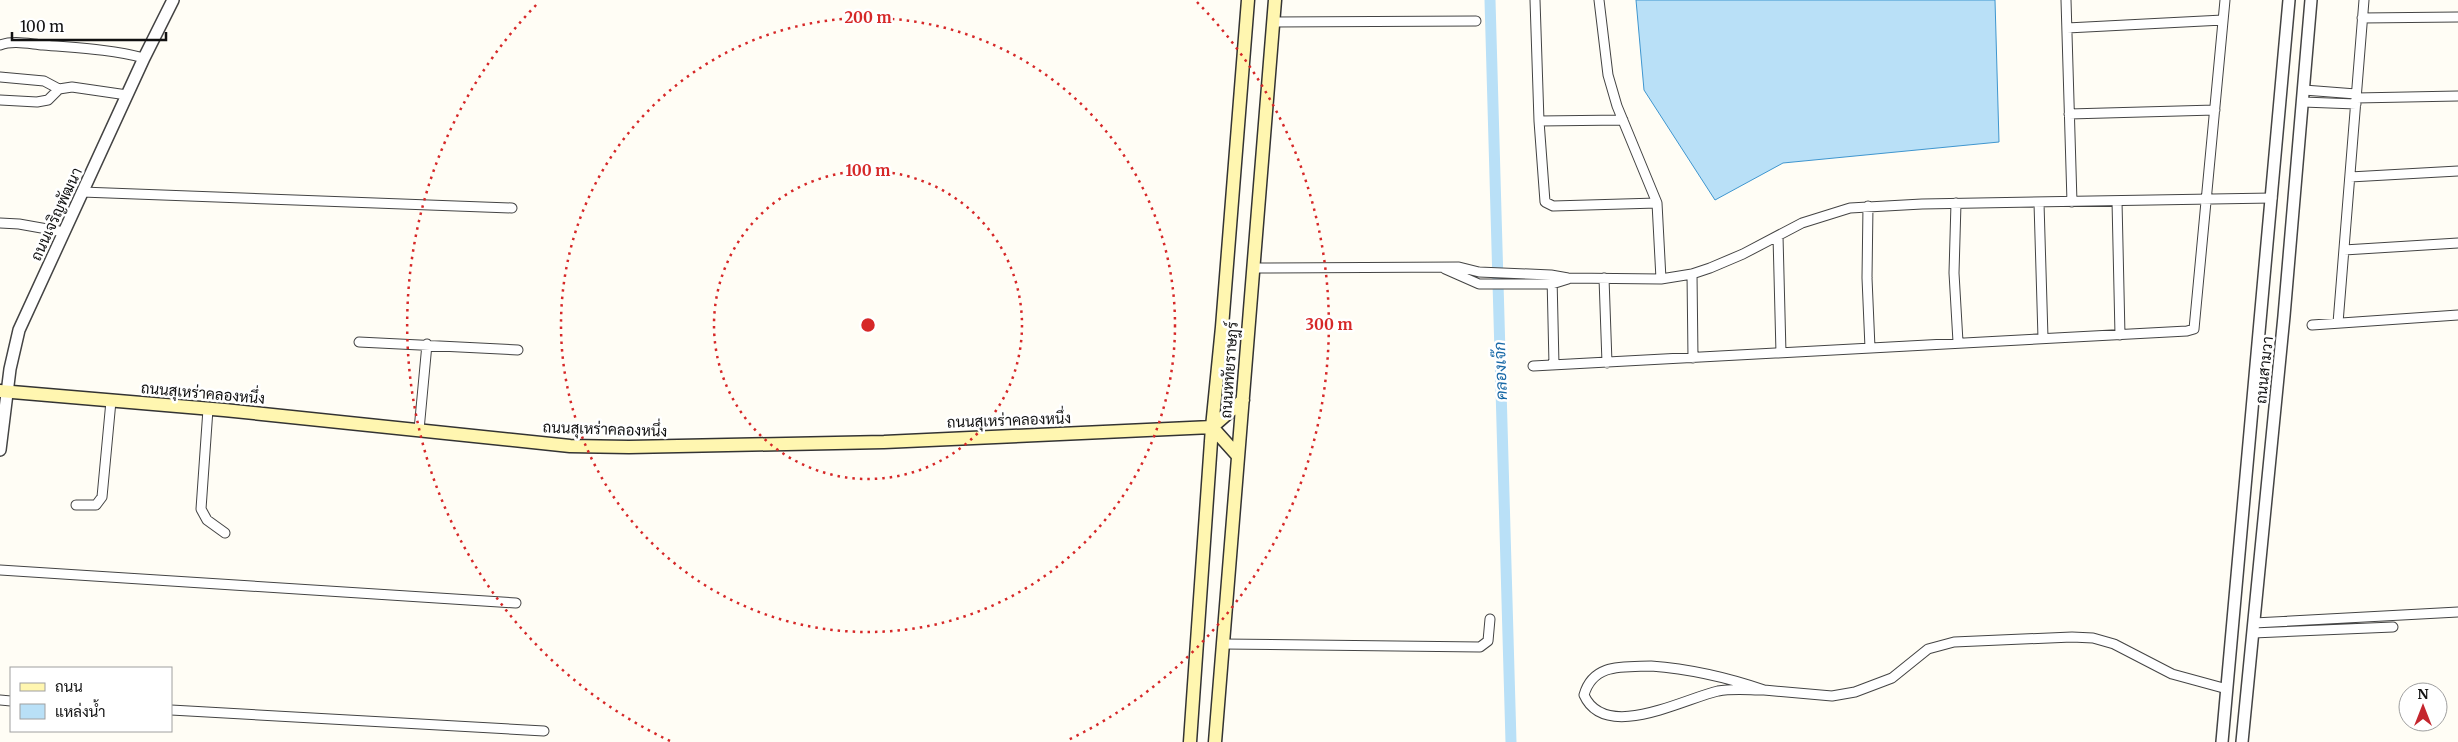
<svg xmlns="http://www.w3.org/2000/svg" width="2458" height="742" viewBox="0 0 2458 742" font-family="Merriweather,Sarabun,serif">
	<style>
		.water { fill: #b9e0f7; stroke: #3f96cf }
		.lines { fill: none; stroke-linecap: round; stroke-linejoin: round }
		.canal { stroke: #b9e0f7; stroke-width: 11 }
		.minor-casing { stroke: #444; stroke-width: 11 }
		.tertiary-casing { stroke: #444; stroke-width: 14 }
		.secondary-casing { stroke: #333; stroke-width: 15 }
		.minor { stroke: #fff; stroke-width: 9 }
		.tertiary { stroke: #fff; stroke-width: 11 }
		.secondary { stroke: #fff6b0; stroke-width: 12 }
		.ring { fill: none; stroke: #d62828; stroke-width: 2.5; stroke-dasharray: 2.5 5 }
		.labels { text-anchor: middle; dominant-baseline: central; stroke-width: 5; stroke-linejoin: round; paint-order: stroke }
		.street-label { font-size: 15px; fill: #111; stroke: #fff }
		.water-label { font-size: 16px; font-style: italic; fill: #1768a6; stroke: #fff }
		.centre { fill: #d62828; stroke: #fff; stroke-width: 2.5 }
		.ring-label { font-size: 15px; text-anchor: middle; font-weight: bold; fill: #d62828; stroke: #fff; stroke-width: 5; stroke-linejoin: round; paint-order: stroke }
	</style>
	<rect width="100%" height="100%" fill="#fffdf5"/>
	<path class="water" d="M 1636,0 L 1995,0 L 1999,142 L 1783,163 L 1715,200 L 1644,90 Z"/>
	<g class="lines">
		<path class="canal" d="M 1490,0 L 1511,742"/>
		<defs>
			<path id="minor" d="M 1535,0 L 1539,121 L 1545,202 L 1553,206 L 1657,203
				M 1599,0 L 1608,75 L 1617,106 L 1657,203 L 1661,279
				M 2066,0 L 2072,202
				M 2362,18 L 2458,17
				M 1273,22 L 1476,21
				M 2067,28 L 2223,20
				M 0,45 C 13,40 30,44 43,45 C 77,48 110,49 144,58
				M 0,77 L 44,81 L 59,89
				M 2304,90 L 2356,94
				M 2356,98 L 2458,96
				M 0,100 L 37,102 L 48,100 L 59,89 L 72,87 L 127,95
				M 2303,102 L 2356,104
				M 2069,114 L 2215,110
				M 1539,121 L 1623,120
				M 2350,177 L 2458,171
				M 82,192 L 512,208
				M 2117,201 L 2120,335
				M 1956,203 L 1954,273 L 1958,342
				M 2039,203 L 2043,338
				M 1868,206 L 1867,278 L 1870,348
				M 0,223 L 19,224 L 64,232
				M 1778,236 L 1781,353
				M 2344,250 L 2458,243
				M 1253,268 L 1459,267 L 1479,272 L 1551,275 L 1568,278 L 1661,279 L 1692,274 L 1710,268 L 1743,254 L 1802,223 L 1850,208 L 1922,204 L 2272,198
				M 1445,269 L 1479,284 L 1552,284 L 1568,279
				M 1692,274 L 1693,358
				M 1552,277 L 1554,365
				M 1604,278 L 1607,363
				M 2338,323 L 2364,0
				M 2312,325 L 2458,315
				M 359,342 L 518,350
				M 1533,366 L 2187,331 L 2194,329 L 2225,0
				M 208,409 L 201,509 L 207,520 L 225,533
				M 419,430 L 427,344
				M 76,505 L 96,505 L 102,497 L 111,401
				M 0,570 L 516,603
				M 2254,623 L 2458,612
				M 2253,633 L 2393,627
				M 1223,644 L 1480,647 L 1488,641 L 1490,619
				M 1651,666 C 1691,669 1726,677 1764,690 C 1749,690 1733,688 1718,691 C 1683,699 1605,742 1584,695 C 1593,663 1623,667 1651,666 Z
				M 1764,690 L 1832,696 L 1855,692 L 1892,678 L 1928,649 L 1954,642 L 2072,637 L 2093,638 L 2114,644 L 2172,674 L 2227,689
				M 0,700 L 11,701
				M 171,710 L 544,731"/>
			<path id="tertiary" d="M 0,450 L 10,369 L 19,330 L 144,58 L 173,0
				M 2222,742 L 2289,0
				M 2242,742 L 2284,316 L 2311,0"/>
			<path id="secondary" d="M 0,391 L 224,410 L 570,446 L 629,447 L 884,442 L 1212,427
				M 1212,427 L 1243,400
				M 1212,427 L 1238,456
				M 1190,742 L 1212,427 L 1222,327 L 1248,0
				M 1215,742 L 1275,0"/>
		</defs>
		<use href="#minor" class="minor-casing"/>
		<use href="#tertiary" class="tertiary-casing"/>
		<use href="#secondary" class="secondary-casing"/>
		<use href="#minor" class="minor"/>
		<use href="#tertiary" class="tertiary"/>
		<use href="#secondary" class="secondary"/>
	</g>
	<g class="ring">
		<circle cx="868" cy="325" r="154"/>
		<circle cx="868" cy="325" r="307"/>
		<path d="M670 741A461 461 0 0 1 539 2M1197 2A461 461 0 0 1 1066 741"/>
	</g>
	<g class="labels">
		<g class="street-label">
			<text transform="translate(56 214) rotate(-65)">ถนนเจริญพัฒนา</text>
			<text transform="translate(1229 370) rotate(-86)">ถนนหทัยราษฎร์</text>
			<text transform="translate(2264 370) rotate(-84)">ถนนสามวา</text>
			<text transform="translate(203 393) rotate(5)">ถนนสุเหร่าคลองหนึ่ง</text>
			<text transform="translate(1009 420) rotate(-2)">ถนนสุเหร่าคลองหนึ่ง</text>
			<text transform="translate(605 429) rotate(2)">ถนนสุเหร่าคลองหนึ่ง</text>
		</g>
		<g class="water-label">
			<text transform="translate(1500 371) rotate(-92)">คลองเจ๊ก</text>
		</g>
	</g>
	<circle cx="868" cy="325" r="8" class="centre"/>
	<g class="ring-label">
		<text x="868" y="23">200 m</text>
		<text x="868" y="176">100 m</text>
		<text x="1329" y="330">300 m</text>
	</g>
	<rect x="10" y="667" width="162" height="65" fill="#ffffff" stroke="#a0a0a0"/>
	<rect x="20" y="683" width="25" height="8" fill="#fff6b0" stroke="#a0a0a0"/>
	<text x="55" y="692" font-size="15" fill="#111111">ถนน</text>
	<rect x="20" y="704" width="25" height="15" fill="#b9e0f7" stroke="#a0a0a0"/>
	<text x="55" y="717" font-size="15" fill="#111111">แหล่งน้ำ</text>
	<g transform="translate(2423 707)"><circle r="24" fill="#ffffff" stroke="#a0a0a0"/>
	<path d="M0-4L9 19L0 12L-9 19Z" fill="#c4262e"/>
	<text y="-8" font-size="14" font-weight="bold" text-anchor="middle" fill="#111111">N</text>
	</g>
	<path d="M12 32v8h154v-8" fill="none" stroke="#111111" stroke-width="2.5"/>
	<text x="20" y="32" font-size="15" fill="#111111" stroke="#ffffff" stroke-width="4" paint-order="stroke">100 m</text>
</svg>
